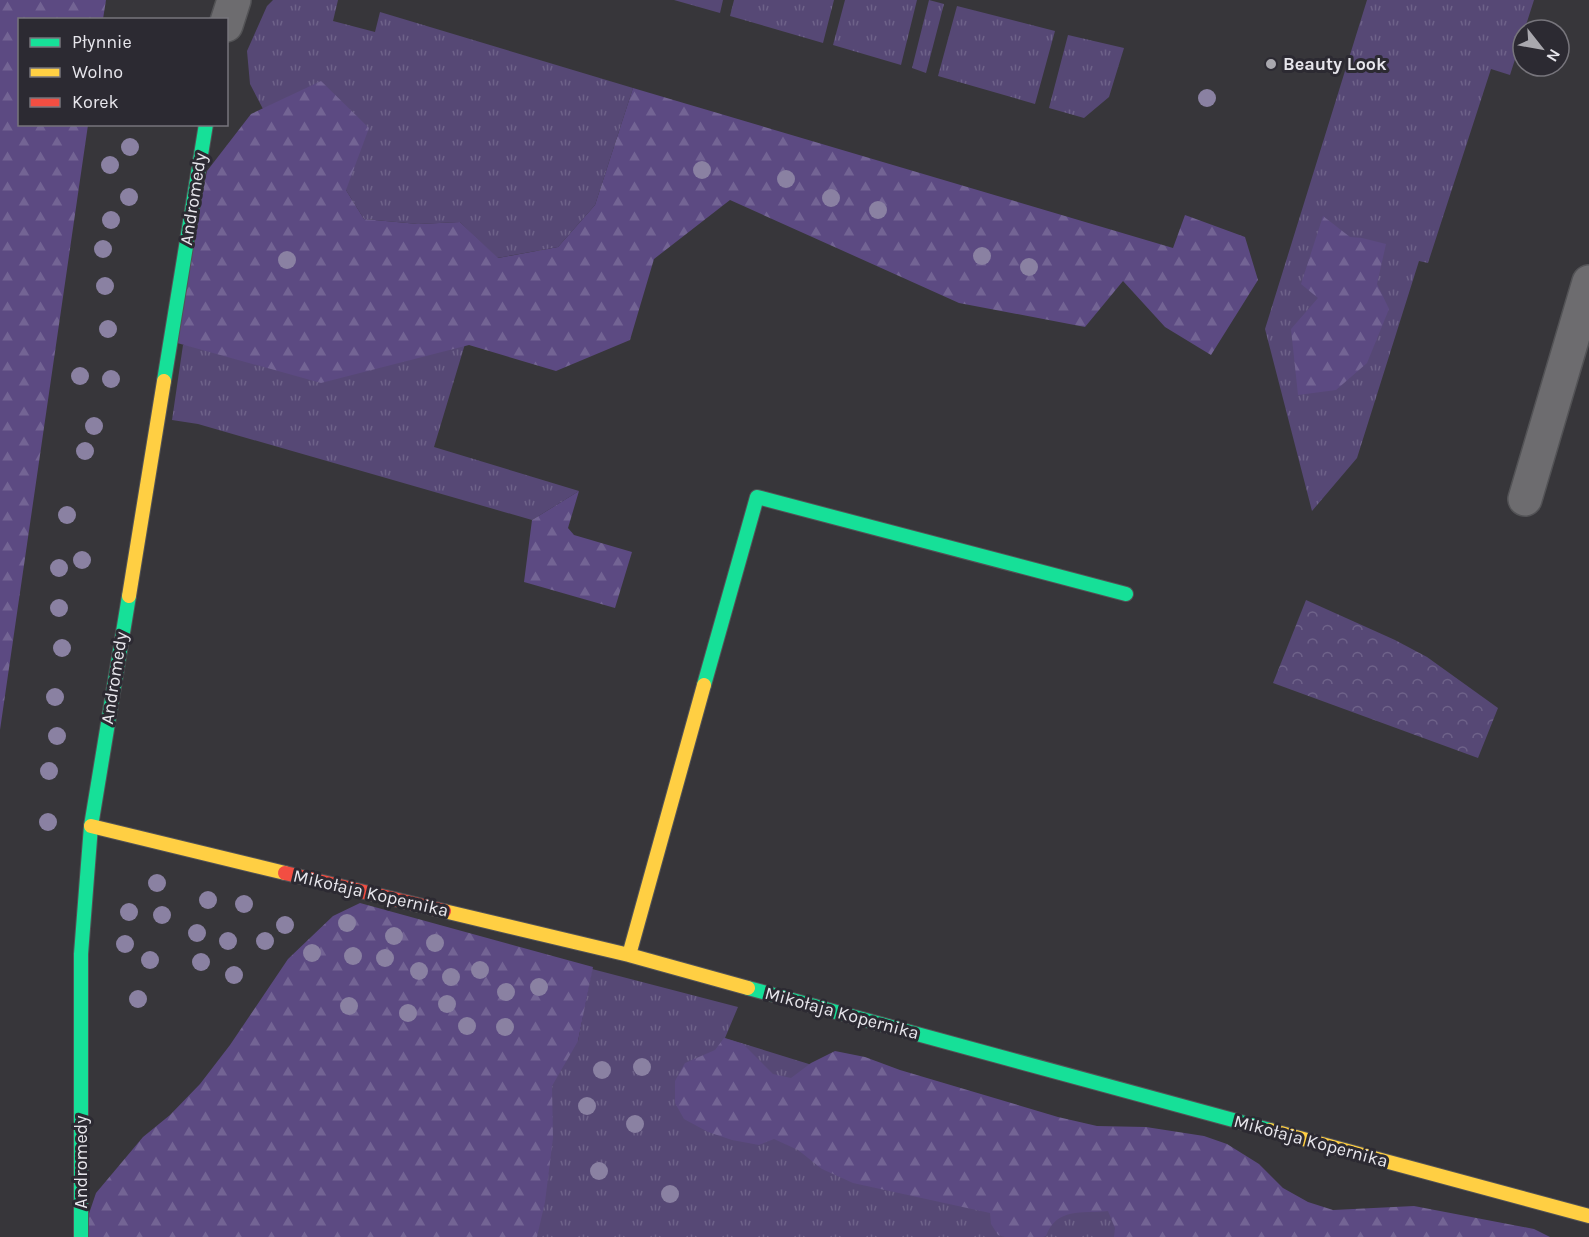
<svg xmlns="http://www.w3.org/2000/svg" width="1589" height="1237" viewBox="0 0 1589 1237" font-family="Karla,sans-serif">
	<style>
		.grass { fill: url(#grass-tufts) }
		.forest { fill: url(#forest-firs) }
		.park { fill: url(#park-crowns) }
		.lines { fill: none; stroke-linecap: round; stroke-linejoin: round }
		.street-casing { stroke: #535356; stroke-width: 36 }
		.fast-casing { stroke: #535356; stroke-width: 16 }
		.slow-casing { stroke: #535356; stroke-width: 16 }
		.jam-casing { stroke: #535356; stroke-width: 16 }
		.street { stroke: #6d6c6f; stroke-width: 33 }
		.fast { stroke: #16e098; stroke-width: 14 }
		.slow { stroke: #ffcf43; stroke-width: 14 }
		.jam { stroke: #f24e42; stroke-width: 14 }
		.tree { fill: #8a81a2 }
		.poi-dot { fill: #a9a8ae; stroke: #2c2a32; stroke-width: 2 }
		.labels { text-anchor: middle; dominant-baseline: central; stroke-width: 6; stroke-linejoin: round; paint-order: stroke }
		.poi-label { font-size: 18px; font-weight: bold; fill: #e7e6ec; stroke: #2c2a32; text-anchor: start }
		.street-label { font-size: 18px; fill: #e7e6ec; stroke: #2c2a32 }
	</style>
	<defs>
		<pattern id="grass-tufts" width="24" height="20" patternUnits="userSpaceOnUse" patternTransform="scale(1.5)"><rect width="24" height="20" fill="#564875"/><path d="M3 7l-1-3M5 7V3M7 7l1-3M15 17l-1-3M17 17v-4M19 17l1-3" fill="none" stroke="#6e6289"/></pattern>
		<pattern id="forest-firs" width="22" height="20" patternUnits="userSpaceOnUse" patternTransform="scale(1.5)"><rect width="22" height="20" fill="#5c4a82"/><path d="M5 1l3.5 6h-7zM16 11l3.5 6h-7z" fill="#736494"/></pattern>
		<pattern id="park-crowns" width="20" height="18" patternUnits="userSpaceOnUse" patternTransform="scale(1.5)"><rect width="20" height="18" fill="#564875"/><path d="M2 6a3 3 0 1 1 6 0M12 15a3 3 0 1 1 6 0" fill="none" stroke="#6e6289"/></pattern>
	</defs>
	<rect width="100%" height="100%" fill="#37363a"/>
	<path class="grass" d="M 273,0 L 338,0 L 333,21 L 375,32 L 380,12 L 633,88 L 595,205 L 558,247 L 497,258 L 460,222 L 418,224 L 364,219 L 346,190 L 263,109 L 250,84 L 247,51 L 267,6 Z
		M 674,0 L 723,0 L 720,13 Z
		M 734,0 L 834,0 L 823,43 L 730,16 Z
		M 845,0 L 917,0 L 901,65 L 833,45 Z
		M 929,0 L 944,4 L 926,73 L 912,68 Z
		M 1367,0 L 1534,0 L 1510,75 L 1491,69 L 1428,263 L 1419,261 L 1357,458 L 1312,511 L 1265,329 Z
		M 957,6 L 1055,31 L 1035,104 L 938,76 Z
		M 1068,35 L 1124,48 L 1109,97 L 1084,118 L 1049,108 Z
		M 465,344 L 434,447 L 579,491 L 532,520 L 198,424 L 172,420 L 183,345 Z
		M 592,969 L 738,1007 L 725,1038 L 1368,1237 L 510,1237 L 534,1050 L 578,1041 Z"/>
	<path class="forest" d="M 0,0 L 106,0 L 103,19 L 20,20 L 20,124 L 88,125 L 0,730 Z
		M 321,81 L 369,128 L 346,190 L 364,219 L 418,224 L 460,222 L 498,258 L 558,247 L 595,205 L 633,88 L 1173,248 L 1185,215 L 1245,237 L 1258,280 L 1211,355 L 1165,327 L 1123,281 L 1085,327 L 959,303 L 730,200 L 654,259 L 630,340 L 556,371 L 469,345 L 321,383 L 170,341 L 207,171 L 251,114 Z
		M 1323,216 L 1350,237 L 1362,238 L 1386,244 L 1377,284 L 1389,309 L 1367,363 L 1336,390 L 1298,395 L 1291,329 L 1318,298 L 1301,284 Z
		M 579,491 L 568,528 L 574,535 L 632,552 L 615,608 L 524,582 L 532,520 Z
		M 360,903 L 593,967 L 578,1041 L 552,1086 L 553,1138 L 545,1202 L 537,1237 L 81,1237 L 96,1193 L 143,1137 L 170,1115 L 200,1084 L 230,1045 L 288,959 L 333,916 Z
		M 724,1038 L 743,1044 L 773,1074 L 791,1078 L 811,1063 L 835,1051 L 865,1057 L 900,1070 L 1058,1117 L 1097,1126 L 1146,1127 L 1204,1136 L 1227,1144 L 1259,1164 L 1283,1188 L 1308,1202 L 1333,1210 L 1414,1206 L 1534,1229 L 1550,1237 L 1114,1237 L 1115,1228 L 1108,1211 C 1081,1214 1057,1207 1046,1236 L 1043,1237 L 1005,1237 L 998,1235 L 991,1224 L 990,1213 L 853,1183 L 822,1169 L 798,1150 L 774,1139 L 759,1145 L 732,1140 L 708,1132 L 684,1119 L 675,1103 L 675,1081 L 685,1063 L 715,1050 Z"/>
	<path class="park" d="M 1306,600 L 1395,640 L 1427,657 L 1498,708 L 1478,758 L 1273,683 Z"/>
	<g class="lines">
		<defs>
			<path id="street" d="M 226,25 L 234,0
				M 1525,499 L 1589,282"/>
			<path id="fast" d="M 164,381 L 206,124
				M 704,685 L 757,497 L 1126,594
				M 748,988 L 1270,1130
				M 81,1237 L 81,954 L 91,826 L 129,596"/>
			<path id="slow" d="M 129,596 L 164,381
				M 91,826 L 285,873
				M 444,911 L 629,955 L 748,988
				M 629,955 L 704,685
				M 1270,1130 L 1589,1216"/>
			<path id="jam" d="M 285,873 L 444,911"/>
		</defs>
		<use href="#street" class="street-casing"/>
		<use href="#fast" class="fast-casing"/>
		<use href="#slow" class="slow-casing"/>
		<use href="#jam" class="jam-casing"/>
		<use href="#street" class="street"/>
		<use href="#fast" class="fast"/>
		<use href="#slow" class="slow"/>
		<use href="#jam" class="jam"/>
	</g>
	<g class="tree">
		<circle cx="1207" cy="98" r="9"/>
		<circle cx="130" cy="147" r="9"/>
		<circle cx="110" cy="165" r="9"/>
		<circle cx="702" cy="170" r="9"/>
		<circle cx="786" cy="179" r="9"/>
		<circle cx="129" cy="197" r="9"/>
		<circle cx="831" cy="198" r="9"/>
		<circle cx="878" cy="210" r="9"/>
		<circle cx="111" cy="220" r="9"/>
		<circle cx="103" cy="249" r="9"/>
		<circle cx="982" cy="256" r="9"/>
		<circle cx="287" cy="260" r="9"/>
		<circle cx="1029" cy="267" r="9"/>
		<circle cx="105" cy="286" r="9"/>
		<circle cx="108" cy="329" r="9"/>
		<circle cx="80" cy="376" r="9"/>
		<circle cx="111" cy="379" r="9"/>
		<circle cx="94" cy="426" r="9"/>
		<circle cx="85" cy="451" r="9"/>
		<circle cx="67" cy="515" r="9"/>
		<circle cx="82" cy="560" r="9"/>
		<circle cx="59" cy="568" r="9"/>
		<circle cx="59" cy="608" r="9"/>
		<circle cx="62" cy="648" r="9"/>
		<circle cx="55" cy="697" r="9"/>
		<circle cx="57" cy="736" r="9"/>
		<circle cx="49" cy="771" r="9"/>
		<circle cx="48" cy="822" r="9"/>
		<circle cx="157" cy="883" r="9"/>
		<circle cx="208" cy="900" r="9"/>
		<circle cx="244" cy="904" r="9"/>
		<circle cx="129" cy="912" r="9"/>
		<circle cx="162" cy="915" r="9"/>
		<circle cx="347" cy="923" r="9"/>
		<circle cx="285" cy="925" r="9"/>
		<circle cx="197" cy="933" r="9"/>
		<circle cx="394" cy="936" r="9"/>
		<circle cx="228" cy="941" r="9"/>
		<circle cx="265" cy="941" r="9"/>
		<circle cx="435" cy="943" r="9"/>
		<circle cx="125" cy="944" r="9"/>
		<circle cx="312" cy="953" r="9"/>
		<circle cx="353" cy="956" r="9"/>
		<circle cx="385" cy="958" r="9"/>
		<circle cx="150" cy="960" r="9"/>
		<circle cx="201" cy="962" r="9"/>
		<circle cx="480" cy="970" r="9"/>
		<circle cx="419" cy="971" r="9"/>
		<circle cx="234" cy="975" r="9"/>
		<circle cx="451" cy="977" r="9"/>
		<circle cx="539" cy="987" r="9"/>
		<circle cx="506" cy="992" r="9"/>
		<circle cx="138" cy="999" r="9"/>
		<circle cx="447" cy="1004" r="9"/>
		<circle cx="349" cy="1006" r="9"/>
		<circle cx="408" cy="1013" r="9"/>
		<circle cx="467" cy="1026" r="9"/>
		<circle cx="505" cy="1027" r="9"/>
		<circle cx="642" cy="1067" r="9"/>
		<circle cx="602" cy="1070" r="9"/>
		<circle cx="587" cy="1106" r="9"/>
		<circle cx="635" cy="1124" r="9"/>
		<circle cx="599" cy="1171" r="9"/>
		<circle cx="670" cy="1194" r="9"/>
	</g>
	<circle class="poi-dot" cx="1271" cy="64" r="6"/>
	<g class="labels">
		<g class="poi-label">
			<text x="1283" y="64">Beauty Look</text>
		</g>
		<g class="street-label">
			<text transform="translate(193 199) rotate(-81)">Andromedy</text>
			<text transform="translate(114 678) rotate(-81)">Andromedy</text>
			<text transform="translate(371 893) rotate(13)">Mikołaja Kopernika</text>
			<text transform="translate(842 1013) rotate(15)">Mikołaja Kopernika</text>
			<text transform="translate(1311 1141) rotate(15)">Mikołaja Kopernika</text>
			<text transform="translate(81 1162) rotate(-90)">Andromedy</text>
		</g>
	</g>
	<rect x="18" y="18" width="210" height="108" fill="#2c2a32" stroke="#77757c" stroke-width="1.5"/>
	<rect x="30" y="38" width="30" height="9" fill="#16e098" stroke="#77757c" stroke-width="1.5"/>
	<text x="72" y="48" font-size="18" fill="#e7e6ec">Płynnie</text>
	<rect x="30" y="68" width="30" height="9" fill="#ffcf43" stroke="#77757c" stroke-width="1.5"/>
	<text x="72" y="78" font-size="18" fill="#e7e6ec">Wolno</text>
	<rect x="30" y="98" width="30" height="9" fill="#f24e42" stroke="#77757c" stroke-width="1.5"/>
	<text x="72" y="108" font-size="18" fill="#e7e6ec">Korek</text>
	<g transform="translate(1541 48) rotate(121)"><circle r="28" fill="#2c2a32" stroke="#77757c" stroke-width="1.5"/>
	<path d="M0-4.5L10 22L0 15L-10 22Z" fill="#a9a8ae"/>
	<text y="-9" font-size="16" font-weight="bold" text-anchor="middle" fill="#e7e6ec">N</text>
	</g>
</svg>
